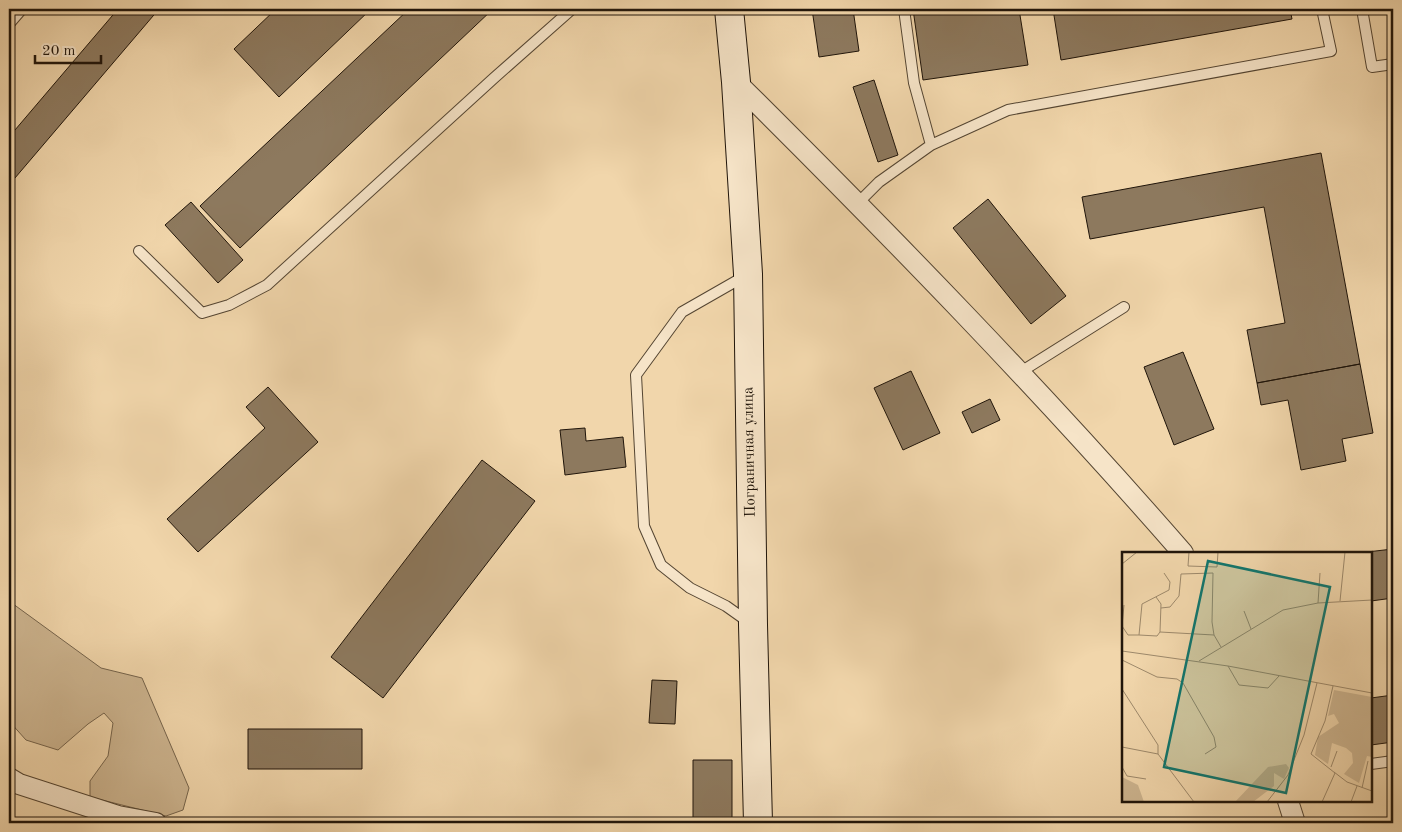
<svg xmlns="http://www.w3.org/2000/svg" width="1402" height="832" viewBox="0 0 1402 832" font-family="'Old Standard TT',serif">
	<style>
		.green { fill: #cdb590; stroke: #76654d }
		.building { fill: #8d795e; stroke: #20150a }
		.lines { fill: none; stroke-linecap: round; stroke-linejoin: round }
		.lane-casing { stroke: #544532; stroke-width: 12 }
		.street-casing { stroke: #544532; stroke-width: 22 }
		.secondary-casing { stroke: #20150a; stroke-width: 30 }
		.lane { stroke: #f6e4c8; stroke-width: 10 }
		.street { stroke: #f6e4c8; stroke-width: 20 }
		.secondary { stroke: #f6e4c8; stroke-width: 28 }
		.labels { text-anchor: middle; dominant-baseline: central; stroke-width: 4.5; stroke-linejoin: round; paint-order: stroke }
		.street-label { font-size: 15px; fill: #20150a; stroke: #f6e4c8 }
		.inset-road { fill: none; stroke: #9d896b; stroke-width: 1 }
		.view { fill: #0f766e; fill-opacity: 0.15; stroke: #0f766e; stroke-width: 2.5 }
		.inset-edge { fill: none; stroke: #20150a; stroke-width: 2.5 }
	</style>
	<rect width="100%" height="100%" fill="#f1d6ab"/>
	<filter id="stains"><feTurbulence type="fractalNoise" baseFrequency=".004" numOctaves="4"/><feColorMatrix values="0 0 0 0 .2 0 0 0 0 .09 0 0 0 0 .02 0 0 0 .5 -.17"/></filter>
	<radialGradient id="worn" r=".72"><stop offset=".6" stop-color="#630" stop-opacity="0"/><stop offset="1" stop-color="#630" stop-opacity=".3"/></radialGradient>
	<path class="green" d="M 9,601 L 101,668 L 142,678 L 189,788 L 183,810 L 166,816 L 90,797 L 90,781 L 108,756 L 113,723 L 104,713 L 88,724 L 58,750 L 26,740 L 9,721 Z"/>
	<path class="building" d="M 118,9 L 159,9 L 9,185 L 9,137 Z
		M 276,9 L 371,9 L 279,97 L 234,49 Z
		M 409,9 L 493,9 L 240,248 L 200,206 Z
		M 812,9 L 853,9 L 859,51 L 819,57 Z
		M 913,9 L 1019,9 L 1028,65 L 923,80 Z
		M 1053,9 L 1290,9 L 1292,19 L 1061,60 Z
		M 874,80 L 898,155 L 878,162 L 853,87 Z
		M 1321,153 L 1360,364 L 1257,383 L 1247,330 L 1285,323 L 1264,207 L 1090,239 L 1082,197 Z
		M 988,199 L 1066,296 L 1031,324 L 953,228 Z
		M 191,202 L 243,260 L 218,283 L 165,225 Z
		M 1183,352 L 1214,429 L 1174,445 L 1144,367 Z
		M 1360,364 L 1373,433 L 1342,439 L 1346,461 L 1301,470 L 1288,400 L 1261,405 L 1257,383 Z
		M 911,371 L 940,433 L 903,450 L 874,388 Z
		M 268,387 L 318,442 L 198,552 L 167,519 L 265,428 L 246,407 Z
		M 990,399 L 1000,420 L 972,433 L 962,412 Z
		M 585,428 L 586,441 L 623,437 L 626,467 L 565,475 L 560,430 Z
		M 482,460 L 535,501 L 383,698 L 331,657 Z
		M 1393,549 L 1393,598 L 1371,601 L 1371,553 L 1358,553 Z
		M 652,680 L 677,681 L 675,724 L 649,723 Z
		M 1393,695 L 1393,742 L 1371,745 L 1371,698 Z
		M 248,729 L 362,729 L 362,769 L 248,769 Z
		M 693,760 L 732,760 L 732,823 L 693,823 Z"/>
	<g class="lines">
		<defs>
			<path id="lane" d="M 1362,9 L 1372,67 L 1393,64
				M 9,24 L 22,9
				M 931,145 L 1008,110 L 1331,51 L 1322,9
				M 858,203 L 879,182 L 931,145 L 914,83 L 904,9
				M 139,251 L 202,313 L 229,305 L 267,285 L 494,78 L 572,9
				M 745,276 L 682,312 L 636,375 L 644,526 L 661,565 L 690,588 L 726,606 L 750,623
				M 1019,373 L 1124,307
				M 1371,764 L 1393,761"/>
			<path id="street" d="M 736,82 C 890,235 1041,390 1183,553
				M 9,778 L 19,784 L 118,816 L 156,823
				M 1288,801 L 1295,823"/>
			<path id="secondary" d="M 729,9 L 736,82 L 748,274 L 753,625 L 758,823"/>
		</defs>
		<use href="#lane" class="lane-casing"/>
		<use href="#street" class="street-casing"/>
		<use href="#secondary" class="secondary-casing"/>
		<use href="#lane" class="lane"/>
		<use href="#street" class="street"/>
		<use href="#secondary" class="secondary"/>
	</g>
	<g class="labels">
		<g class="street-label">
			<text transform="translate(750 452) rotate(-91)">Пограничная улица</text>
		</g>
	</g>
	<g transform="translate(1122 552)">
		<rect width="250" height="250" fill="#f1d6ab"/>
		<path d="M 212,138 L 250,145 L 250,205 L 245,204 L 237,231 L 222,222 L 231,211 L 230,201 L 224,196 L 210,191 L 206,212 L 193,203 L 196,185 L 217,171 L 212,162 L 206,164 ZM 164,212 L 167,216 L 162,227 L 152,221 L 152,234 L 131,250 L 113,250 L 146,215 ZM 0,225 L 16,233 L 22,250 L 0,250 Z" fill="#cdb590"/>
		<path class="inset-road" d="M 67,0 L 66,14 L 95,15 L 96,0M 0,12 L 15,0M 42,21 L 48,30 L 47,38 L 20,52 L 17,83 L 35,84 L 38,80 L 92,83 L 99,95M 34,45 L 39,52 L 38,80M 218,49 L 223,0M 196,51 L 198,21M 39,56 L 48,55 L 57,44 L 59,22 L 91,21 L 90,70 L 92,83M 122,59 L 129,77M 0,74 L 6,83 L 17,83M 0,74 L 2,53M 0,99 L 106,114 L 250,141M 0,108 L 35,125 L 55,127 L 61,131 L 92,185 L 94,195 L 83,202M 77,109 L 161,58 L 196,51 L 250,48M 106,114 L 117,133 L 146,136 L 157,124M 0,137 L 36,193 L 36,202 L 72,250M 0,195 L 36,202M 0,215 L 5,224 L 24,227M 209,215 L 215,199M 212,220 L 225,230 L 250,239M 240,236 L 246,209M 145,250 L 166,223 L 182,183 L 195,131M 200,250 L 213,221 L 189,202 L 203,169 L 211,134M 229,250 L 235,234"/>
		<path class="view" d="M 86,9 L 208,35 L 164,241 L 42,215 Z"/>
		<rect width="250" height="250" class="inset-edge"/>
	</g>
	<rect width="1402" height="832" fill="none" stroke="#f1d6ab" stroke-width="30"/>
	<rect x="10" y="10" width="1382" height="812" fill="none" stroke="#20150a" stroke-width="2.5"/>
	<rect x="15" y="15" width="1372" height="802" fill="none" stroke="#20150a"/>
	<path d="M35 55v8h66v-8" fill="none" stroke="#20150a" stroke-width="2.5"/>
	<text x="42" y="55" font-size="15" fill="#20150a" stroke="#f6e4c8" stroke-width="4" paint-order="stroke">20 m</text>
	<rect width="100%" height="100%" filter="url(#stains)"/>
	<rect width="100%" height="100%" fill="url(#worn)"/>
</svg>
